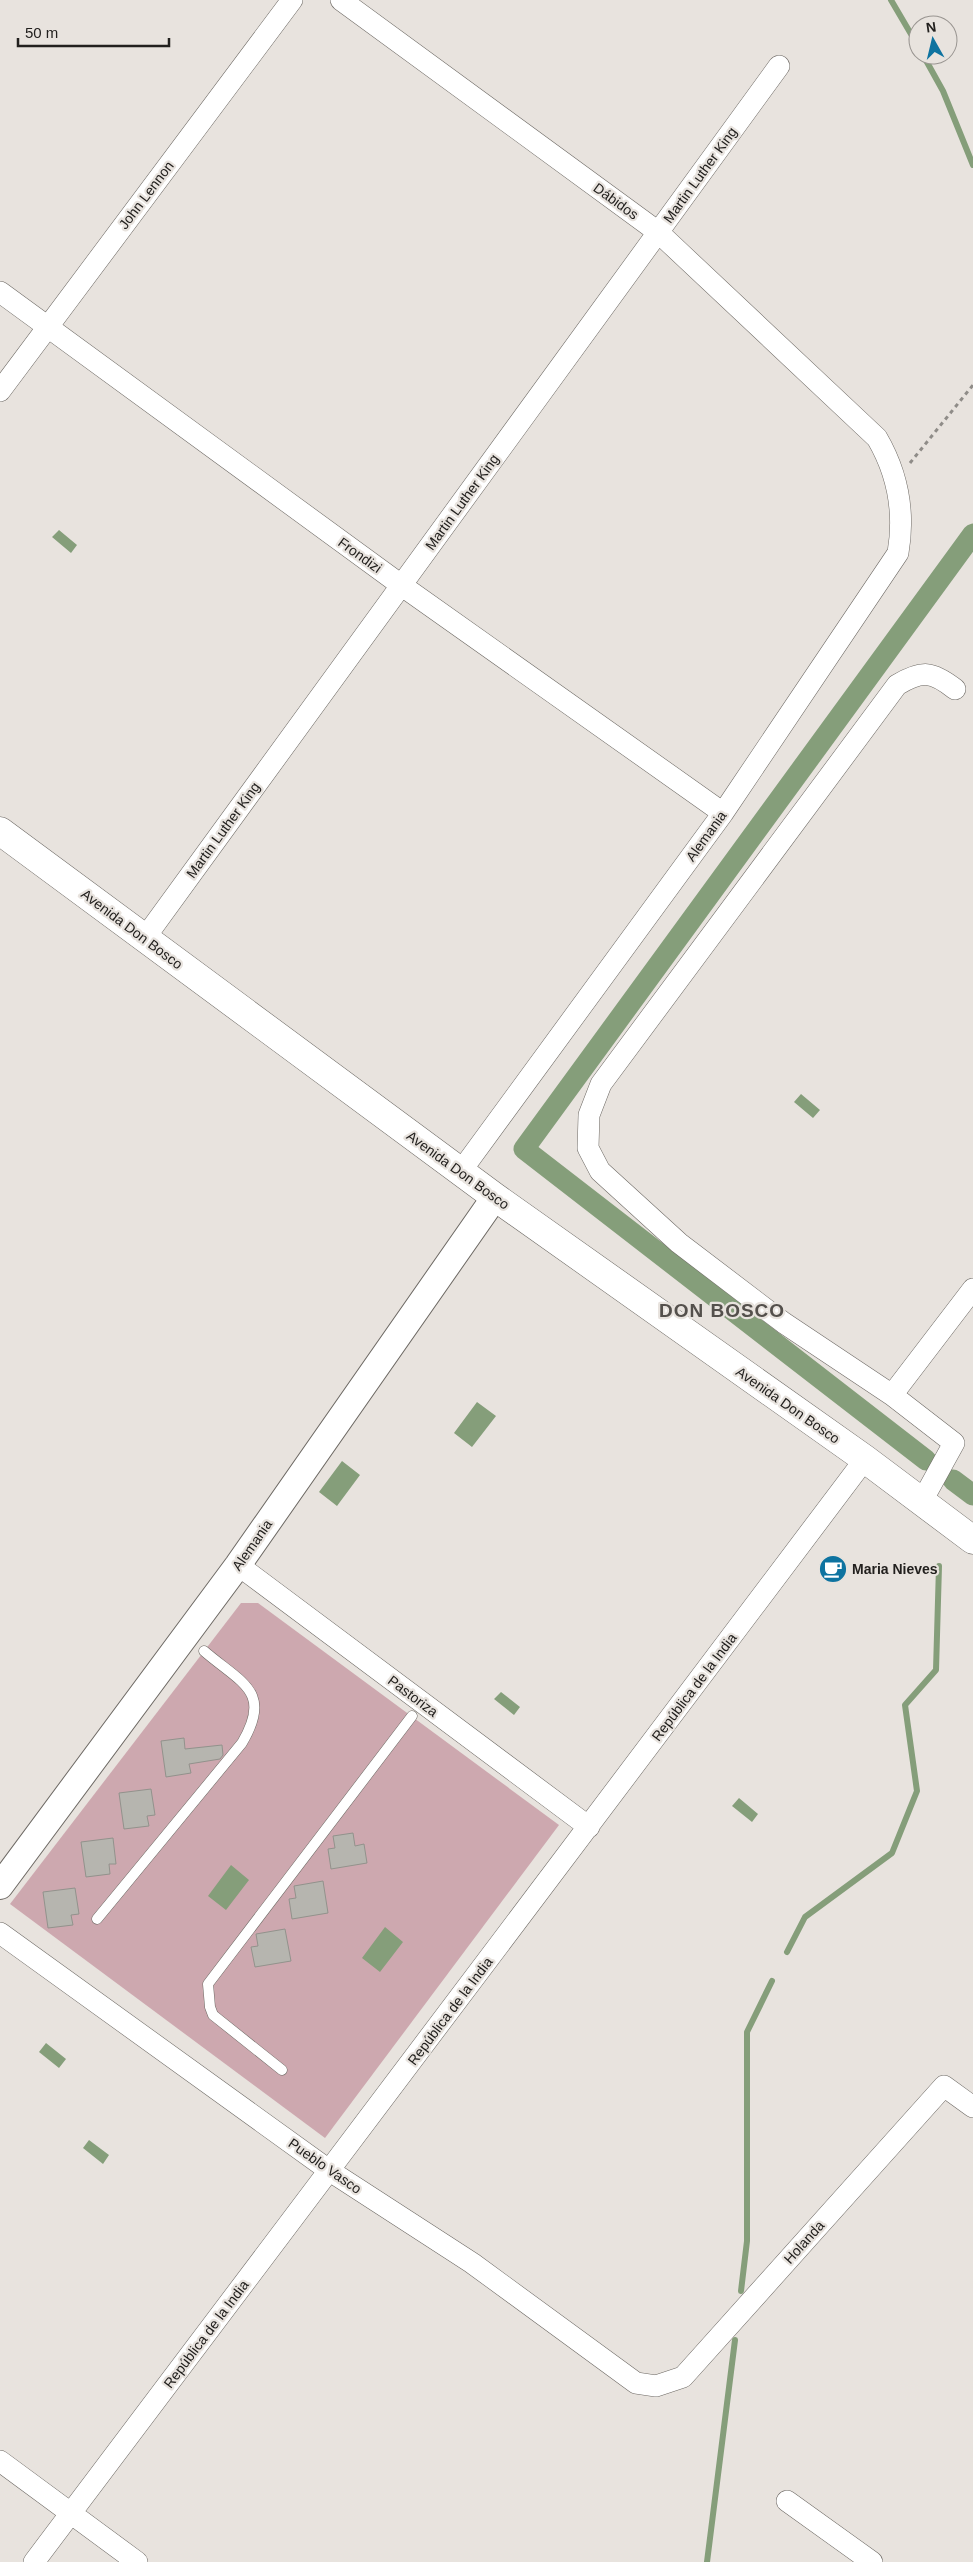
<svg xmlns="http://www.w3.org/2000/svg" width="973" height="2562" viewBox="0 0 973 2562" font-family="Helvetica,sans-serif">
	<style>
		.green { fill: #cda8af }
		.water { fill: #859e7a }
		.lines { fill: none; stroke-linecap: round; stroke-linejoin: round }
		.stream { stroke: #859e7a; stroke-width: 6 }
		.canal { stroke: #859e7a; stroke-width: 21 }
		.building { fill: #b6b5af; stroke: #92928c }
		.service-casing { stroke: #6d6964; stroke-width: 11 }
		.minor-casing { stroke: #6d6964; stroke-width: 22 }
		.tertiary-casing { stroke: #6d6964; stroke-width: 28 }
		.secondary-casing { stroke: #6d6964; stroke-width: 29 }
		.path { stroke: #8f8c88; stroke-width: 3; stroke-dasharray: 4 4; stroke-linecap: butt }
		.service { stroke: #fff; stroke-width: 10 }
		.minor { stroke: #fff; stroke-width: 21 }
		.tertiary { stroke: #fff; stroke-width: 26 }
		.secondary { stroke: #fff; stroke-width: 28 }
		.labels { text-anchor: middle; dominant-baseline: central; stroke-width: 4.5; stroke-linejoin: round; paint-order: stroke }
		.street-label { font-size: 14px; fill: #22201e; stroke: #e8e3de }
		.poi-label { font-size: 14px; font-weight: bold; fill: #22201e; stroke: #e8e3de; text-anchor: start }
		.district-label { font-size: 19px; font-weight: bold; letter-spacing: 1px; fill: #54504c; stroke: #e8e3de }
	</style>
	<rect width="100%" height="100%" fill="#e8e3de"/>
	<path class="green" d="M 241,1603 L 258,1603 L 559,1825 L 325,2138 L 10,1904 Z"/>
	<path class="water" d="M 59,530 L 77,545 L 71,553 L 52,537 Z
		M 801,1094 L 820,1110 L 813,1118 L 794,1102 Z
		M 477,1402 L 496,1416 L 472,1447 L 454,1433 Z
		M 342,1461 L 360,1475 L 337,1506 L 319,1492 Z
		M 501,1692 L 520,1707 L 514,1715 L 494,1699 Z
		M 739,1798 L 758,1814 L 752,1822 L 732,1806 Z
		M 231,1865 L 249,1880 L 226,1910 L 208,1896 Z
		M 385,1927 L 403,1942 L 380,1972 L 362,1958 Z
		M 46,2043 L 66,2059 L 59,2068 L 39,2052 Z
		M 89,2140 L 109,2155 L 103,2164 L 83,2148 Z"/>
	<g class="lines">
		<path class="stream" d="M 891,0 L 918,46
			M 923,55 L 943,91 L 973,165
			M 787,1952 L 805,1917 L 892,1853 L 917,1791 L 905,1705 L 936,1670 L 939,1566
			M 741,2291 L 747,2241 L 747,2032 L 772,1981
			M 707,2562 L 735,2340"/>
		<path class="canal" d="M 926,1460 L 524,1149 L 973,534
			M 953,1480 L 973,1495"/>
	</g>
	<path class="building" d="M 184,1738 L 185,1749 L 222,1745 L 223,1755 L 220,1759 L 189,1764 L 191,1773 L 166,1777 L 161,1741 Z
		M 151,1789 L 155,1815 L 147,1816 L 149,1826 L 124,1829 L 119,1793 Z
		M 353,1833 L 355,1846 L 364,1844 L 367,1863 L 331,1869 L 328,1849 L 335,1848 L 333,1836 Z
		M 113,1838 L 116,1864 L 109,1864 L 110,1874 L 86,1877 L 81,1842 Z
		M 323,1881 L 328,1913 L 292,1919 L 289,1899 L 296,1898 L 294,1886 Z
		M 75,1888 L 79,1914 L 71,1915 L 73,1925 L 48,1928 L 43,1892 Z
		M 285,1929 L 291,1961 L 255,1967 L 251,1947 L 258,1946 L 256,1934 Z"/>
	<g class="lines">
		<defs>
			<path id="service" d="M 97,1919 L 242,1743 C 273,1691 241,1683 204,1651
				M 282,2070 L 213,2015 L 210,2007 L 208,1984 L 412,1716"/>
			<path id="minor" d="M 341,0 L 658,232 L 877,438 C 898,474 905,512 898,553 L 723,813 L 461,1171
				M 0,292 L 401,585 L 723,813
				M 0,391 L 292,0
				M 144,939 L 779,66
				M 892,1395 L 973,1289
				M 922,1501 L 954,1443 L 892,1395 L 784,1323 L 679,1243 L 600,1171 L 588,1148 L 589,1115 L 601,1084 L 897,685 C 922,670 932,671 955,689
				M 238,1565 L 589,1827
				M 0,1933 L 330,2171 L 472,2263 L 636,2383 L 656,2386 L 683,2377 L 944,2086 L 973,2107
				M 0,2461 L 137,2562
				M 787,2501 L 872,2562
				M 34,2562 L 865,1459"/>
			<path id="tertiary" d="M 0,1886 L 238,1565 L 495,1197"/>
			<path id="secondary" d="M 0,831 L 495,1197 L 865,1459 L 973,1540"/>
		</defs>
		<use href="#service" class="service-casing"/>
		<use href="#minor" class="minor-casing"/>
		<use href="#tertiary" class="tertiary-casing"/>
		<use href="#secondary" class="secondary-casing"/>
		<path class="path" d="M 910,463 L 973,385"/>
		<use href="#service" class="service"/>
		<use href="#minor" class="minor"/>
		<use href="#tertiary" class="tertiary"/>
		<use href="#secondary" class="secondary"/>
	</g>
	<defs>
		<symbol id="cafe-disc" viewBox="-11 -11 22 22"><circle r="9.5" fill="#0e73a0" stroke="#e8e3de"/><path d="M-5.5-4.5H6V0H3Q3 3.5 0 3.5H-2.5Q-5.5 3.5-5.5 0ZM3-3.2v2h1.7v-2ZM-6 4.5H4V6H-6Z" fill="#fff"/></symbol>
	</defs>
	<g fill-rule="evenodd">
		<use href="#cafe-disc" x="817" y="1553" width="32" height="32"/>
	</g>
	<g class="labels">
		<g class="street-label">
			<text transform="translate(700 175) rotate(-54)">Martin Luther King</text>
			<text transform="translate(146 195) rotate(-53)">John Lennon</text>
			<text transform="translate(616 201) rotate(36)">Dábidos</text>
			<text transform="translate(462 502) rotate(-54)">Martin Luther King</text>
			<text transform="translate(360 555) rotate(36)">Frondizi</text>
			<text transform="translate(223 830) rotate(-54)">Martin Luther King</text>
			<text transform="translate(706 836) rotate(-54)">Alemania</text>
			<text transform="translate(132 929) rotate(37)">Avenida Don Bosco</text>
			<text transform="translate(458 1170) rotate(36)">Avenida Don Bosco</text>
			<text transform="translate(788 1405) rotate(35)">Avenida Don Bosco</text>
			<text transform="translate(252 1545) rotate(-55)">Alemania</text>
			<text transform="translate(694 1687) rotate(-53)">República de la India</text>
			<text transform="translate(413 1696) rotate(37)">Pastoriza</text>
			<text transform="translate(450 2011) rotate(-53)">República de la India</text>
			<text transform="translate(325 2166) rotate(35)">Pueblo Vasco</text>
			<text transform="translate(804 2242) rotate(-48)">Holanda</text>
			<text transform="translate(206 2334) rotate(-53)">República de la India</text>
		</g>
		<g class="poi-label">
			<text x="852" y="1569">Maria Nieves</text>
		</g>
		<g class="district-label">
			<text x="722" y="1310">DON BOSCO</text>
		</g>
	</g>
	<g transform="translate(933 40) rotate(352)"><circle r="24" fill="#e8e3de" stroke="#999591"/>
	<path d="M0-4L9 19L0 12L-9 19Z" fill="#0e73a0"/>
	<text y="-8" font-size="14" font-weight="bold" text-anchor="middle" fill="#22201e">N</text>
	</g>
	<path d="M18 38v8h151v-8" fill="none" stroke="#22201e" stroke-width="2.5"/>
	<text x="25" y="38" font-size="15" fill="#22201e" stroke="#e8e3de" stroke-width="4" paint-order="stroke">50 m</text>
</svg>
